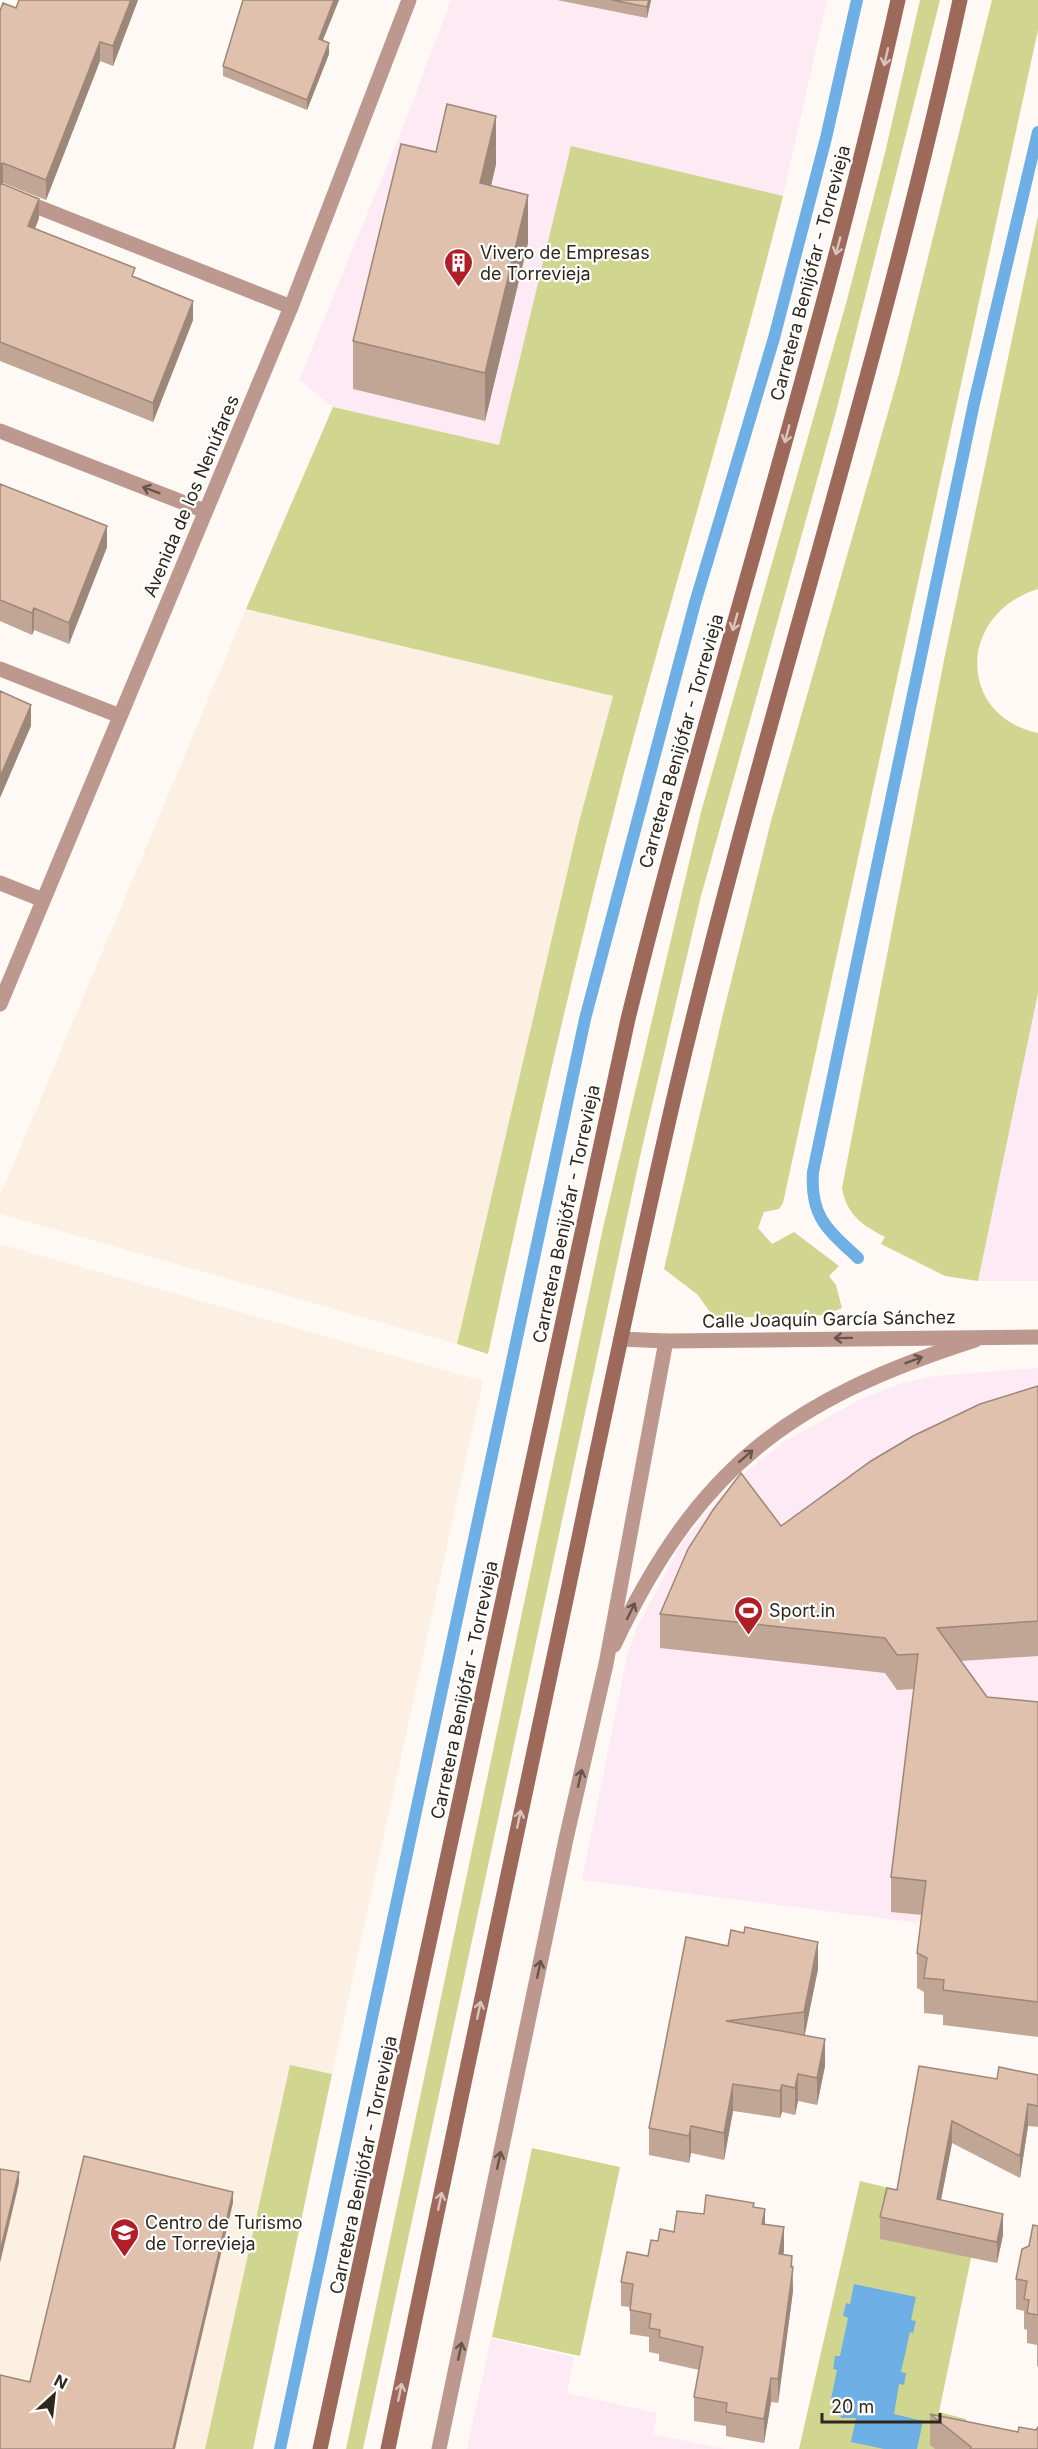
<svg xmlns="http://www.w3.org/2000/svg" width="1038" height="2449" viewBox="0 0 1038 2449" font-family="Inter,sans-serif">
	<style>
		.commercial { fill: #fdeaf4 }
		.industrial { fill: #feeaf2 }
		.built { fill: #fcf0e2 }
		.green { fill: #d0d68f }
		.water { fill: #6eafe6 }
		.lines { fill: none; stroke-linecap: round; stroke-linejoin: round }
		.stream { stroke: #6eafe6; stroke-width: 12 }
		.lane { stroke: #bd988e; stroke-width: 15 }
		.street { stroke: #bd988e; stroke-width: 15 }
		.secondary { stroke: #9d695b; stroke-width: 15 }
		.wall { fill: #c1a695 }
		.shaded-wall { fill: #9d8779 }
		.building { fill: #e0c1ad; stroke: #9d8779; stroke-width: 1.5 }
		.oneway { stroke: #d8c3bd }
		.oneway2 { stroke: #68544a }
		.labels { text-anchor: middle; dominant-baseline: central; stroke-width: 4.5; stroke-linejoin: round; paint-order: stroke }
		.poi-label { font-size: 18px; fill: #2f271c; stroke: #fff; text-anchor: start }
		.street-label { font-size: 18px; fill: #2f271c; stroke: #fff }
	</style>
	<rect width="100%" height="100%" fill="#fef9f4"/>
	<path class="commercial" d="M 409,112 L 571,146 L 499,445 L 333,407 L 299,380 Z
		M 1038,993 L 1038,1281 L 978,1281 Z
		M 1038,1368 L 1038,1938 L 582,1880 L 627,1656 L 636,1629 L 682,1543 L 715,1503 L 749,1469 L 785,1441 L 861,1399 L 899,1384 L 935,1376 Z
		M 491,2338 L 574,2357 L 567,2393 L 657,2413 L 653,2434 L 725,2449 L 467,2449 Z"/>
	<path class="industrial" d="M 451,0 L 827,0 L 783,196 L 409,112 Z"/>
	<path class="built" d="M 246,609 L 613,696 L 579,822 L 457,1344 L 0,1214 L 0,1196 Z
		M 0,1244 L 483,1381 L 332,2074 L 290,2066 L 205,2449 L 0,2449 Z"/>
	<path class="green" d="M 920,0 L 940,0 L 836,412 L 701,896 L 641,1152 L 363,2449 L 346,2449 L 603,1228 L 701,812 L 847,300 L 885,153 Z
		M 992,0 L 1038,0 L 1038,30 L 783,1203 L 779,1209 L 764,1212 L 758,1228 L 772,1244 L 794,1232 L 839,1266 L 829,1276 L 836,1285 L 842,1308 L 826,1315 L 714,1318 L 698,1295 L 664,1269 L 722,1018 L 771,821 L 899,374 Z
		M 571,146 L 783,196 C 735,388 676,578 625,769 C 574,963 530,1158 488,1354 L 457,1344 L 579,822 L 613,696 L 246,609 L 333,407 L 499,445 Z
		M 1038,216 L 1038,589 C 957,614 957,716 1038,733 L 1038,993 L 978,1281 L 945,1276 L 881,1244 L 885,1237 C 863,1226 846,1214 842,1188 L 944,660 Z
		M 290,2065 L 332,2074 L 253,2449 L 205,2449 Z
		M 532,2148 L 620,2167 L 580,2356 L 492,2337 Z
		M 860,2181 L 981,2210 L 939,2412 L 966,2419 L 960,2449 L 799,2449 Z"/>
	<path class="water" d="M 854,2284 L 916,2297 L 911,2320 L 916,2321 L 913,2333 L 910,2332 L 901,2372 L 906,2373 L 904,2385 L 899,2384 L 894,2414 L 923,2421 L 917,2449 L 884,2449 L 851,2442 L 856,2418 L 842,2418 L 836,2412 L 835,2405 L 830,2404 L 837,2370 L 833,2369 L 835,2356 L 840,2356 L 848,2318 L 843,2316 L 846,2303 L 850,2304 Z"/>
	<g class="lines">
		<path class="stream" d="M 858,1258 C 827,1229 810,1217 813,1172 L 974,403 L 1038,132
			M 280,2449 L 585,1019 L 695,603 L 774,338 L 826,138 L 857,0"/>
		<path class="lane" d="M 0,192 L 291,307
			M 0,669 L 120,716
			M 0,883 L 43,900
			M 614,1645 C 698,1467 790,1399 975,1340
			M 439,2449 L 566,1839 L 606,1664 L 666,1341"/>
		<path class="street" d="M 0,431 L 205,511
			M 0,1004 L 291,307 L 409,0
			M 621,1339 L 666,1341 L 1038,1337"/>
		<path class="secondary" d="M 320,2449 L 628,1019 C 712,678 822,343 898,0
			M 388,2449 C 447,2164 506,1880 567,1595 C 602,1426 637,1257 676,1089 C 762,723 881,367 960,0"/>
	</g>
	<path class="wall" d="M 138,0 L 113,66 L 100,61 L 46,200 L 3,183 L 0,183 L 39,218 L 35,229 L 135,278 L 193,320 L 153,422 L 0,361 L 0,11 L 16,8 Z
		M 243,0 L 339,0 L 322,41 L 329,54 L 307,110 L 223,76 L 223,66 Z
		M 557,0 L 651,0 L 647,18 Z
		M 436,152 L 496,164 L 491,186 L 528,243 L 485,421 L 353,389 L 353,341 Z
		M 0,484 L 107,547 L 69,644 L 34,630 L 32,635 L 0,621 Z
		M 1038,1386 L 1038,1656 L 961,1661 L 987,1697 L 1038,1702 L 1038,2037 L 943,2025 L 943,2015 L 924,2013 L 924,1992 L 917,1988 L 917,1953 L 922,1915 L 891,1912 L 891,1877 L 914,1689 L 897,1690 L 885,1673 L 660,1648 L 660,1614 L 781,1526 Z
		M 686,1937 L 818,1969 L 804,2035 L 825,2066 L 817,2105 L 798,2101 L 795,2115 L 782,2112 L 780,2118 L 733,2111 L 724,2160 L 691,2153 L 689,2163 L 649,2155 L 649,2128 Z
		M 919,2066 L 997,2079 L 1038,2075 L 1038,2127 L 1028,2126 L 1020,2178 L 952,2143 L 941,2200 L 1003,2235 L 997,2263 L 880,2239 L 880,2217 L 897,2190 Z
		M 754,2207 L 765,2225 L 784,2251 L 783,2254 L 792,2267 L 793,2291 L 778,2403 L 771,2402 L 764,2443 L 726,2436 L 726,2426 L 694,2421 L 694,2397 L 699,2370 L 659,2361 L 659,2354 L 649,2352 L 649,2337 L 630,2334 L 630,2307 L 621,2306 L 621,2282 L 648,2256 L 658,2241 L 704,2214 Z
		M 1038,2226 L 1038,2367 L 1037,2366 L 1037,2345 L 1027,2343 L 1027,2330 L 1024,2329 L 1024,2311 L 1016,2309 L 1016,2279 Z
		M 930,2414 L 1018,2432 L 1036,2430 L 1038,2449 L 935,2449 L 930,2445 Z"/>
	<path class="shaded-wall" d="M 131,0 L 138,0 L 113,66 L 113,46 Z
		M 334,0 L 339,0 L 319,50 L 319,39 Z
		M 649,0 L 651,0 L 647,18 L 647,7 Z
		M 100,42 L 100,61 L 46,200 L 46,180 Z
		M 329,43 L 329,54 L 307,110 L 307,100 Z
		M 496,116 L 496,164 L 480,232 L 480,183 Z
		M 3,163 L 3,183 L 0,183 L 0,164 Z
		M 528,195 L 528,243 L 485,421 L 485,373 Z
		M 39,199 L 39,218 L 28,246 L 28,226 Z
		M 193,301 L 193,320 L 153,422 L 153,403 Z
		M 107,526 L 107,547 L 69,644 L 69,623 Z
		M 34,608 L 34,630 L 32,635 L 32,613 Z
		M 31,705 L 31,726 L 0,798 L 0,777 Z
		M 818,1942 L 818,1969 L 804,2039 L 804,2012 Z
		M 825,2039 L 825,2066 L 817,2105 L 817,2078 Z
		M 798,2074 L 798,2101 L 795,2115 L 795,2088 Z
		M 733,2084 L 733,2111 L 724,2160 L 724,2133 Z
		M 782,2085 L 782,2112 L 780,2118 L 780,2091 Z
		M 1028,2104 L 1028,2126 L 1020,2178 L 1020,2156 Z
		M 952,2121 L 952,2143 L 937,2220 L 937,2199 Z
		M 691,2126 L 691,2153 L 689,2163 L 689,2136 Z
		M 19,2172 L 19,2183 L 0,2263 L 0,2252 Z
		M 233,2192 L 233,2203 L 175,2449 L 173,2449 Z
		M 765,2209 L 765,2233 L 762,2224 Z
		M 1003,2214 L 1003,2235 L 997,2263 L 997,2242 Z
		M 784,2227 L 784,2251 L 779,2278 L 779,2254 Z
		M 792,2256 L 793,2291 L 778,2403 L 778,2379 Z
		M 771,2378 L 771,2402 L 764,2443 L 764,2419 Z"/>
	<path class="building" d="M 19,0 L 131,0 L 113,46 L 100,42 L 46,180 L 3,163 L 0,164 L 0,11 L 3,3 L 16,8 Z
		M 243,0 L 334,0 L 319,39 L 329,43 L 307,100 L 223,66 Z
		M 612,0 L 649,0 L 647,7 Z
		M 447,104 L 496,116 L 480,183 L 528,195 L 485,373 L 353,341 L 401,144 L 436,152 Z
		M 0,183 L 39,199 L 28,226 L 135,268 L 132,276 L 193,301 L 153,403 L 0,342 Z
		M 0,484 L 107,526 L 69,623 L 34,608 L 32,613 L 0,600 Z
		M 0,691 L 31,705 L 0,777 Z
		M 1038,1386 L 1038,1621 L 937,1628 L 987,1697 L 1038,1702 L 1038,2002 L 943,1990 L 944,1980 L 924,1978 L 927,1958 L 917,1953 L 926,1881 L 891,1877 L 918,1654 L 897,1655 L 885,1638 L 660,1614 L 688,1549 L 713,1510 L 741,1473 L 781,1526 L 871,1461 L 913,1436 L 980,1404 Z
		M 745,1927 L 818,1942 L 804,2012 L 726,2021 L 825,2039 L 817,2078 L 798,2074 L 795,2088 L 782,2085 L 780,2091 L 733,2084 L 724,2133 L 691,2126 L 689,2136 L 649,2128 L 686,1937 L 728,1946 L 731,1930 L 744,1933 Z
		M 919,2066 L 997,2079 L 999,2067 L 1038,2075 L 1038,2106 L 1028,2104 L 1020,2156 L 952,2121 L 937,2199 L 1003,2214 L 997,2242 L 880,2217 L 887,2188 L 897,2190 Z
		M 84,2156 L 233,2192 L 173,2449 L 0,2449 L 0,2375 L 30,2382 Z
		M 0,2169 L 19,2172 L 0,2252 Z
		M 706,2195 L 754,2203 L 753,2207 L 765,2209 L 762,2224 L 784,2227 L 779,2254 L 792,2256 L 791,2267 L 793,2267 L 778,2379 L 771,2378 L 764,2419 L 726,2412 L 727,2403 L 694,2397 L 703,2347 L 659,2337 L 660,2330 L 649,2328 L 651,2314 L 630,2310 L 633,2284 L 621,2282 L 627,2252 L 648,2256 L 651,2240 L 658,2241 L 660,2229 L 674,2232 L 677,2211 L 704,2214 Z
		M 1033,2225 L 1038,2226 L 1038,2315 L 1027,2313 L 1029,2300 L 1024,2299 L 1027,2281 L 1016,2279 L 1022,2249 L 1029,2246 Z
		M 930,2414 L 1018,2432 L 1019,2427 L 1036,2430 L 1038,2427 L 1038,2449 L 970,2449 L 971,2447 Z"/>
	<defs><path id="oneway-shaft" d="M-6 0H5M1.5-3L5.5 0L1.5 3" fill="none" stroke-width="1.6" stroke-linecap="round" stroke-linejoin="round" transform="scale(1.5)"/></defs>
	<g class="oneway">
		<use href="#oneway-shaft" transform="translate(886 57) rotate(103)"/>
		<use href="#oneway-shaft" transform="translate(838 246) rotate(105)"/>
		<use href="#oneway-shaft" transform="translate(787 434) rotate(105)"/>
		<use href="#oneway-shaft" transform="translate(735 622) rotate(106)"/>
		<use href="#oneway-shaft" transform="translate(519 1819) rotate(-78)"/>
		<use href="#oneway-shaft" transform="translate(479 2010) rotate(-78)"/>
		<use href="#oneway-shaft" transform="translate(440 2201) rotate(-78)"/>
		<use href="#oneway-shaft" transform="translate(400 2392) rotate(-78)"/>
	</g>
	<g class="oneway2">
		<use href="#oneway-shaft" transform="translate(151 490) rotate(-159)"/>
		<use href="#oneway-shaft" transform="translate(843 1338) rotate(179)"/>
		<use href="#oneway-shaft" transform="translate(914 1360) rotate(-21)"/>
		<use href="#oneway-shaft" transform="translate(746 1456) rotate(-41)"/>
		<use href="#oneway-shaft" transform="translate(631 1611) rotate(-64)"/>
		<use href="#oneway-shaft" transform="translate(580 1778) rotate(-77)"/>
		<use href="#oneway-shaft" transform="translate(539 1969) rotate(-78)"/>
		<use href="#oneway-shaft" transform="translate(499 2160) rotate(-78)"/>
		<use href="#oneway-shaft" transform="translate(460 2351) rotate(-78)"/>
	</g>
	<defs>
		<symbol id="building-pin" viewBox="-11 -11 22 30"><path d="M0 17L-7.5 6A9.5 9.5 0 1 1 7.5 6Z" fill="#b01e27" stroke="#fff"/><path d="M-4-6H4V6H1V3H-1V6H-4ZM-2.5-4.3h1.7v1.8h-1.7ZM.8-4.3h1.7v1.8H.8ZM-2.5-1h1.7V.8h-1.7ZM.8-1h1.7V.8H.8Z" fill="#fff"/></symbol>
		<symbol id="stadium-pin" viewBox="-11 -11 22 30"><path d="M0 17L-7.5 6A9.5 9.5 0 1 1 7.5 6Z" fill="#b01e27" stroke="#fff"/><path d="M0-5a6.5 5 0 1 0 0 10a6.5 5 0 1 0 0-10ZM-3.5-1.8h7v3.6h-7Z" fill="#fff"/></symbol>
		<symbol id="university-pin" viewBox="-11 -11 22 30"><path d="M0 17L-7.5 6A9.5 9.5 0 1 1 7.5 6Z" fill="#b01e27" stroke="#fff"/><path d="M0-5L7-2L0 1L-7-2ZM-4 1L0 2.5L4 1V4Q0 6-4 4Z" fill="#fff"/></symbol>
	</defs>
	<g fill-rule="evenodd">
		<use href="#building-pin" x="442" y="246" width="33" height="45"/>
		<use href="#stadium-pin" x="732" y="1594" width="33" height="45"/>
		<use href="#university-pin" x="108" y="2216" width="33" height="45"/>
	</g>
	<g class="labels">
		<g class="poi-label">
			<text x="480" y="252">Vivero de Empresas<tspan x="480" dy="21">de Torrevieja</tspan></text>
			<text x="769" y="1610">Sport.in</text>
			<text x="145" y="2222">Centro de Turismo<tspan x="145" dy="21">de Torrevieja</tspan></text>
		</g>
		<g class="street-label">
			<text transform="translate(810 273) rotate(-75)">Carretera Benijófar - Torrevieja</text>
			<text transform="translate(191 496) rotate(-67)">Avenida de los Nenúfares</text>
			<text transform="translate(681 741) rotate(-74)">Carretera Benijófar - Torrevieja</text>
			<text transform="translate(566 1214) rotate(-78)">Carretera Benijófar - Torrevieja</text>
			<text transform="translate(829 1319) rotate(-1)">Calle Joaquín García Sánchez</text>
			<text transform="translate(464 1690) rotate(-78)">Carretera Benijófar - Torrevieja</text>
			<text transform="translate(363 2165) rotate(-78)">Carretera Benijófar - Torrevieja</text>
		</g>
	</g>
	<g transform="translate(54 2395) rotate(27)" stroke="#ffffff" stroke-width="4.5" paint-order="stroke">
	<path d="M0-4.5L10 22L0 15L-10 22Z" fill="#2f271c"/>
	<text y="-9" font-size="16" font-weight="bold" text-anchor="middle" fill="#2f271c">N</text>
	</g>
	<path d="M822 2413v9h118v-9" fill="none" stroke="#2f271c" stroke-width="3"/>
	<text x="831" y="2413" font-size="18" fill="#2f271c" stroke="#ffffff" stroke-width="4.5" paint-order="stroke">20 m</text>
</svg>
